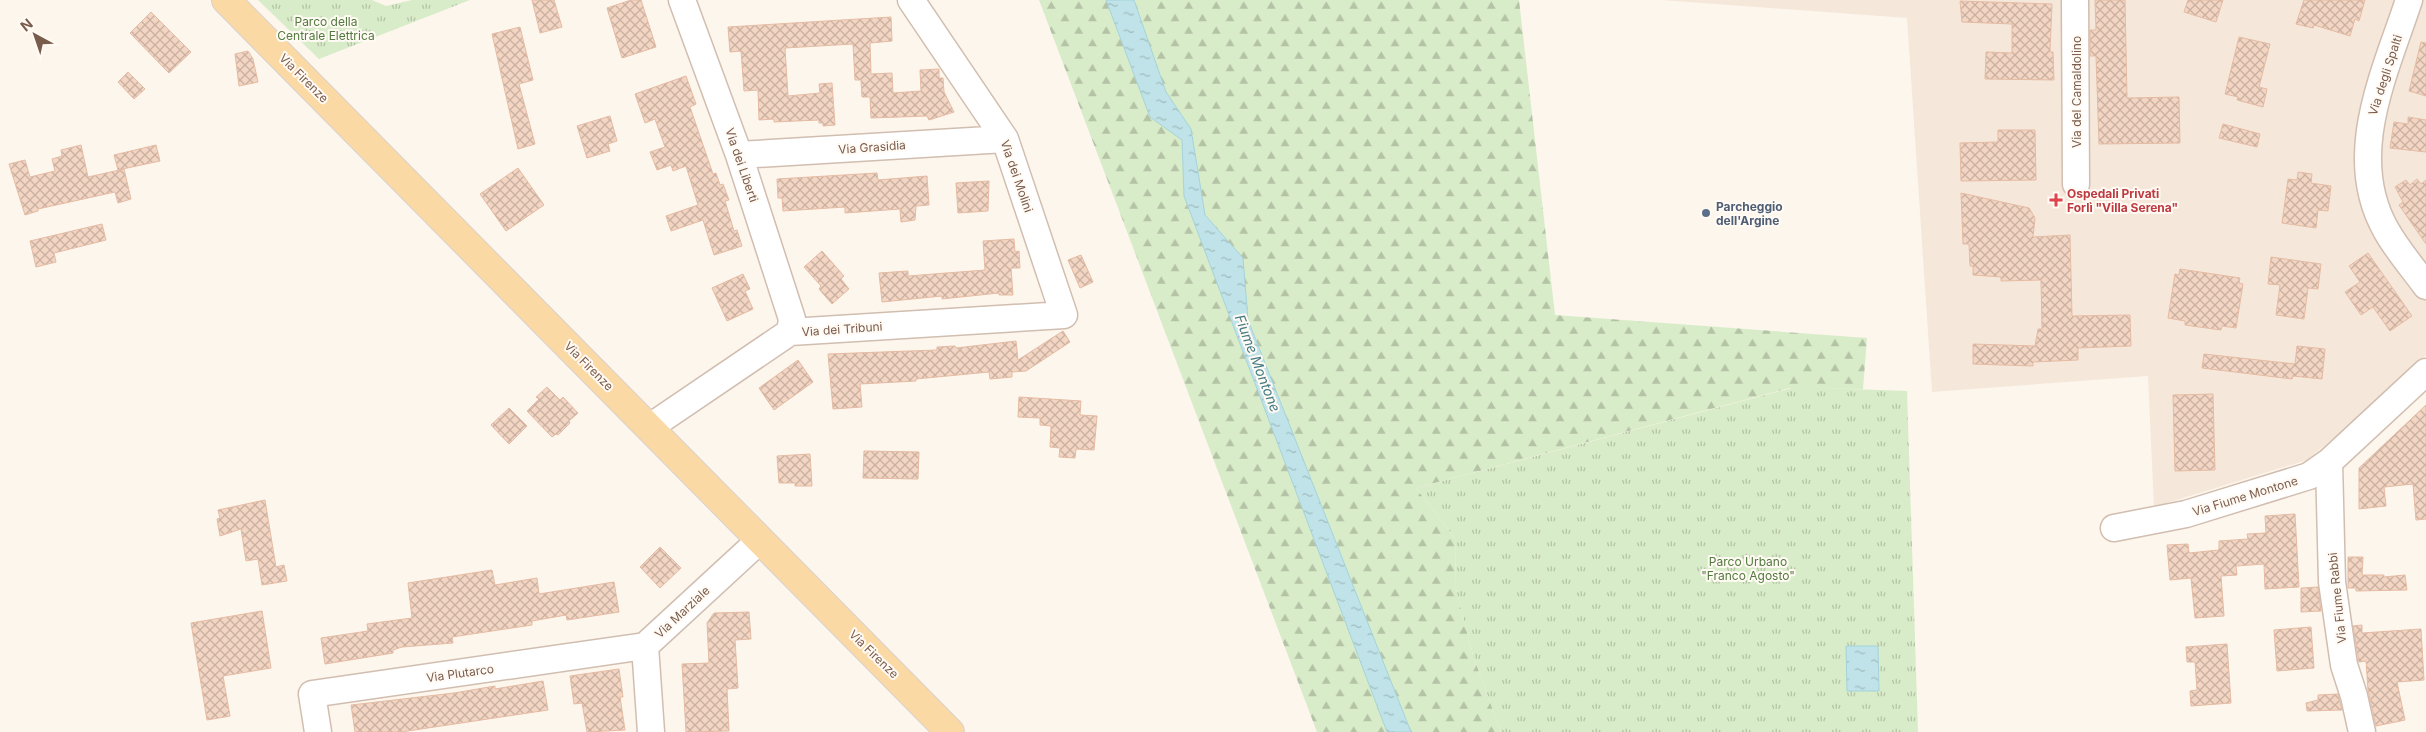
<svg xmlns="http://www.w3.org/2000/svg" width="2426" height="732" viewBox="0 0 2426 732" font-family="Inter,sans-serif">
	<style>
		.residential { fill: #f5e8da }
		.forest { fill: url(#forest-firs) }
		.park { fill: url(#park-tufts) }
		.water { fill: url(#water-ripples); stroke: #a5d3da }
		.building { fill: url(#building-cross-hatch); stroke: #e6bba3 }
		.lines { fill: none; stroke-linecap: round; stroke-linejoin: round }
		.minor-casing { stroke: #d1beb0; stroke-width: 29 }
		.major-casing { stroke: #dad1cd; stroke-width: 30 }
		.minor { stroke: #fff; stroke-width: 26 }
		.major { stroke: #fbd9a5; stroke-width: 28 }
		.health-dot { fill: #e0444e; stroke: #fffaf3; stroke-width: 2 }
		.service-dot { fill: #5c6f8a; stroke: #fffaf3; stroke-width: 2 }
		.labels { text-anchor: middle; dominant-baseline: central; stroke-width: 4; stroke-linejoin: round; paint-order: stroke }
		.park-label { font-size: 12px; fill: #537a41; stroke: #fffaf3 }
		.street-label { font-size: 12px; fill: #7a5c4d; stroke: #fffaf3 }
		.health-label { font-size: 12px; font-weight: bold; fill: #be3a42; stroke: #fffaf3; text-anchor: start }
		.service-label { font-size: 12px; font-weight: bold; fill: #4e5e75; stroke: #fffaf3; text-anchor: start }
		.water-label { font-size: 14px; font-style: italic; fill: #437c86; stroke: #fffaf3 }
	</style>
	<defs>
		<pattern id="forest-firs" width="22" height="20" patternUnits="userSpaceOnUse" patternTransform="scale(1.25)"><rect width="22" height="20" fill="#d8ecc9"/><path d="M5 1l3.5 6h-7zM16 11l3.5 6h-7z" fill="#b4c2a5"/></pattern>
		<pattern id="park-tufts" width="24" height="20" patternUnits="userSpaceOnUse" patternTransform="scale(1.25)"><rect width="24" height="20" fill="#d8ecc9"/><path d="M3 7l-1-3M5 7V3M7 7l1-3M15 17l-1-3M17 17v-4M19 17l1-3" fill="none" stroke="#b4c2a5"/></pattern>
		<pattern id="water-ripples" width="26" height="14" patternUnits="userSpaceOnUse" patternTransform="scale(1.25)"><rect width="26" height="14" fill="#bfe3e8"/><path d="M2 4q2-2 4 0t4 0M15 11q2-2 4 0t4 0" fill="none" stroke="#a0bbbe"/></pattern>
		<pattern id="building-cross-hatch" width="8" height="8" patternUnits="userSpaceOnUse" patternTransform="scale(1.25)"><rect width="8" height="8" fill="#f3d5c3"/><path d="M0 0l8 8M0 8l8-8" fill="none" stroke="#cab0a1"/></pattern>
	</defs>
	<rect width="100%" height="100%" fill="#fdf6ec"/>
	<path class="residential" d="M 1661,0 L 2426,0 L 2426,355 L 2393,389 L 2307,460 L 2154,507 L 2148,376 L 1932,392 L 1907,18 Z"/>
	<path class="forest" d="M 1039,0 L 1519,0 L 1555,315 L 1867,338 L 1863,389 L 1789,388 L 1416,488 L 1455,538 L 1456,589 L 1473,655 L 1501,732 L 1317,732 Z"/>
	<path class="park" d="M 258,0 L 372,0 L 386,6 L 412,0 L 470,0 L 319,59 Z
		M 1795,387 L 1907,391 L 1918,732 L 1501,732 L 1473,655 L 1456,589 L 1455,538 L 1416,488 Z"/>
	<path class="water" d="M 1106,0 L 1134,0 L 1166,92 L 1191,129 L 1205,215 L 1243,258 L 1248,320 L 1411,732 L 1387,732 L 1184,196 L 1182,140 L 1150,117 Z
		M 1846,646 L 1878,646 L 1879,691 L 1847,691 Z"/>
	<path class="building" d="M 532,0 L 554,0 L 562,27 L 540,33 Z
		M 631,0 L 641,0 L 656,47 L 622,58 L 607,8 Z
		M 2095,0 L 2125,0 L 2127,98 L 2179,97 L 2180,143 L 2099,144 L 2096,56 L 2090,56 L 2090,30 L 2096,30 Z
		M 2188,0 L 2223,0 L 2216,22 L 2184,12 Z
		M 2304,0 L 2365,0 L 2359,21 L 2355,19 L 2350,36 L 2314,25 L 2313,28 L 2296,24 Z
		M 1960,1 L 2052,4 L 2050,52 L 2053,52 L 2054,80 L 1985,79 L 1986,52 L 2012,53 L 2012,24 L 1962,22 Z
		M 151,12 L 191,52 L 169,73 L 130,33 Z
		M 891,17 L 892,41 L 870,43 L 871,74 L 892,73 L 893,93 L 921,91 L 920,70 L 939,69 L 939,78 L 943,78 L 944,92 L 954,112 L 929,120 L 927,116 L 871,118 L 870,97 L 862,97 L 861,80 L 855,80 L 853,44 L 785,48 L 788,96 L 820,93 L 819,84 L 832,83 L 835,125 L 823,126 L 823,123 L 819,123 L 819,120 L 774,122 L 774,119 L 759,120 L 758,90 L 744,91 L 741,51 L 730,52 L 728,27 Z
		M 520,27 L 533,80 L 519,84 L 535,144 L 518,149 L 492,34 Z
		M 2239,37 L 2270,44 L 2259,87 L 2267,89 L 2263,107 L 2237,100 L 2238,97 L 2225,94 Z
		M 2421,42 L 2426,43 L 2426,96 L 2409,91 Z
		M 248,51 L 253,59 L 258,82 L 239,86 L 235,54 Z
		M 128,72 L 145,89 L 134,99 L 118,82 Z
		M 686,76 L 696,104 L 690,107 L 713,174 L 716,173 L 720,185 L 723,184 L 729,200 L 725,201 L 734,231 L 737,230 L 742,246 L 714,255 L 703,220 L 671,231 L 666,216 L 698,205 L 686,166 L 673,171 L 671,165 L 657,170 L 650,152 L 665,147 L 655,119 L 645,123 L 635,94 Z
		M 610,116 L 617,141 L 608,144 L 610,151 L 587,158 L 577,126 Z
		M 2408,117 L 2426,120 L 2426,152 L 2390,148 L 2394,122 L 2408,124 Z
		M 2223,124 L 2260,134 L 2257,147 L 2219,138 Z
		M 1998,130 L 2035,130 L 2036,180 L 1961,181 L 1960,143 L 1998,142 Z
		M 81,145 L 88,177 L 124,169 L 131,199 L 118,203 L 115,192 L 38,209 L 38,211 L 25,215 L 9,164 L 25,160 L 30,177 L 55,171 L 52,159 L 62,156 L 61,150 Z
		M 156,145 L 160,161 L 118,170 L 114,155 Z
		M 518,168 L 544,205 L 506,231 L 480,194 Z
		M 2298,172 L 2312,174 L 2311,183 L 2331,186 L 2328,211 L 2318,210 L 2316,228 L 2282,223 L 2288,179 L 2297,180 Z
		M 877,173 L 878,180 L 927,176 L 929,205 L 916,206 L 915,220 L 901,222 L 900,209 L 845,213 L 845,207 L 783,211 L 782,198 L 778,198 L 777,179 Z
		M 2417,179 L 2421,184 L 2426,180 L 2426,244 L 2399,205 L 2403,202 L 2395,187 L 2406,180 L 2410,185 Z
		M 989,181 L 988,211 L 958,213 L 956,183 Z
		M 1961,193 L 2029,208 L 2035,218 L 2033,237 L 2070,235 L 2072,316 L 2130,315 L 2131,346 L 2078,348 L 2078,360 L 2033,362 L 2033,366 L 1973,364 L 1973,344 L 2035,346 L 2038,329 L 2042,329 L 2041,280 L 2001,281 L 2001,277 L 1973,275 L 1973,266 L 1970,266 L 1969,244 L 1963,244 Z
		M 102,224 L 106,240 L 54,253 L 56,262 L 36,267 L 30,241 Z
		M 1014,239 L 1015,252 L 1019,251 L 1020,268 L 1011,268 L 1013,295 L 999,295 L 999,293 L 942,299 L 942,296 L 882,302 L 879,273 L 908,271 L 908,276 L 985,270 L 983,241 Z
		M 822,251 L 844,276 L 841,279 L 849,289 L 832,304 L 819,289 L 821,286 L 804,267 Z
		M 2368,253 L 2412,316 L 2390,331 L 2373,307 L 2361,315 L 2345,292 L 2360,282 L 2349,266 Z
		M 1081,255 L 1093,282 L 1080,288 L 1068,260 Z
		M 2271,257 L 2321,264 L 2318,289 L 2308,288 L 2304,319 L 2276,315 L 2280,285 L 2268,284 Z
		M 2180,269 L 2240,278 L 2239,283 L 2243,284 L 2236,328 L 2222,326 L 2221,330 L 2185,325 L 2185,321 L 2168,318 L 2175,274 L 2179,275 Z
		M 743,274 L 750,289 L 745,291 L 753,309 L 727,321 L 712,288 Z
		M 1063,331 L 1070,342 L 1026,371 L 1012,372 L 1012,377 L 990,379 L 989,372 L 916,379 L 916,381 L 860,384 L 862,407 L 833,409 L 828,354 L 937,350 L 937,347 L 955,346 L 956,348 L 1016,341 L 1018,360 Z
		M 2297,346 L 2325,349 L 2322,379 L 2293,376 L 2294,373 L 2292,379 L 2202,368 L 2204,354 L 2295,364 Z
		M 798,360 L 813,382 L 774,410 L 759,388 Z
		M 547,387 L 560,400 L 563,397 L 578,413 L 569,421 L 570,423 L 558,435 L 556,434 L 552,437 L 527,411 L 539,399 L 536,397 Z
		M 2213,394 L 2215,470 L 2175,471 L 2173,395 Z
		M 1019,397 L 1081,401 L 1080,415 L 1097,416 L 1094,450 L 1076,449 L 1075,458 L 1059,457 L 1060,448 L 1050,447 L 1051,426 L 1040,425 L 1040,418 L 1018,417 Z
		M 2426,405 L 2426,519 L 2416,520 L 2413,484 L 2384,487 L 2386,506 L 2359,509 L 2359,468 Z
		M 509,408 L 527,426 L 509,444 L 491,425 Z
		M 864,451 L 919,452 L 918,479 L 863,478 Z
		M 810,454 L 812,486 L 795,486 L 795,483 L 779,483 L 777,456 Z
		M 265,500 L 276,567 L 284,565 L 287,581 L 262,585 L 258,559 L 246,561 L 241,529 L 220,536 L 217,519 L 220,518 L 218,510 Z
		M 2295,514 L 2299,587 L 2265,589 L 2264,564 L 2236,566 L 2237,575 L 2221,576 L 2224,616 L 2195,618 L 2191,578 L 2170,580 L 2167,545 L 2188,544 L 2189,553 L 2219,550 L 2219,541 L 2248,539 L 2247,534 L 2266,533 L 2265,516 Z
		M 660,547 L 681,568 L 660,588 L 640,567 Z
		M 2348,557 L 2363,557 L 2362,575 L 2384,575 L 2384,577 L 2405,575 L 2407,590 L 2356,591 L 2356,588 L 2348,588 Z
		M 492,570 L 495,585 L 537,578 L 539,594 L 614,582 L 619,612 L 567,620 L 566,615 L 532,621 L 532,625 L 452,637 L 453,643 L 402,647 L 393,650 L 393,653 L 325,664 L 321,638 L 368,631 L 367,624 L 412,618 L 408,583 Z
		M 2318,587 L 2321,611 L 2301,612 L 2301,588 Z
		M 262,611 L 271,668 L 223,676 L 230,716 L 207,720 L 191,623 Z
		M 749,612 L 751,639 L 735,640 L 738,688 L 727,689 L 729,731 L 686,732 L 682,664 L 709,663 L 707,623 L 714,613 Z
		M 2362,625 L 2362,633 L 2421,629 L 2424,680 L 2397,682 L 2405,720 L 2376,726 L 2368,690 L 2366,661 L 2359,662 L 2353,626 Z
		M 2311,627 L 2314,668 L 2277,671 L 2274,630 Z
		M 2227,644 L 2231,703 L 2191,706 L 2190,691 L 2197,690 L 2195,662 L 2187,662 L 2186,647 Z
		M 619,669 L 623,697 L 620,697 L 625,730 L 587,732 L 582,703 L 574,704 L 570,676 Z
		M 543,681 L 548,710 L 401,732 L 355,732 L 351,705 L 454,693 L 495,686 L 495,689 Z
		M 2338,694 L 2342,710 L 2307,711 L 2306,703 L 2318,700 L 2318,695 Z"/>
	<g class="lines">
		<defs>
			<path id="minor" d="M 682,0 L 739,155 L 792,319 L 790,332
				M 2075,0 L 2076,184
				M 2409,0 C 2385,73 2344,156 2386,230 C 2397,250 2413,268 2426,286
				M 739,155 L 1005,139
				M 650,427 L 790,332 L 1064,315 L 1005,139 L 911,0
				M 2329,462 L 2332,582 L 2344,665 L 2354,696 L 2362,732
				M 2114,528 L 2186,514 L 2309,476 L 2329,462 L 2426,372
				M 645,646 L 759,541
				M 645,646 L 651,732
				M 318,732 L 312,694 L 645,646"/>
			<path id="major" d="M 226,0 L 950,732"/>
		</defs>
		<use href="#minor" class="minor-casing"/>
		<use href="#major" class="major-casing"/>
		<use href="#minor" class="minor"/>
		<use href="#major" class="major"/>
	</g>
	<path class="health-dot" d="M2053.5 192.5h5v5h5v5h-5v5h-5v-5h-5v-5h5z"/>
	<circle class="service-dot" cx="1706" cy="213" r="5"/>
	<g class="labels">
		<g class="park-label">
			<text x="326" y="21">Parco della<tspan x="326" dy="14">Centrale Elettrica</tspan></text>
			<text x="1748" y="561">Parco Urbano<tspan x="1748" dy="14">"Franco Agosto"</tspan></text>
		</g>
		<g class="street-label">
			<text transform="translate(2385 75) rotate(-72)">Via degli Spalti</text>
			<text transform="translate(304 78) rotate(45)">Via Firenze</text>
			<text transform="translate(2076 92) rotate(-90)">Via del Camaldolino</text>
			<text transform="translate(872 147) rotate(-4)">Via Grasidia</text>
			<text transform="translate(742 165) rotate(71)">Via dei Liberti</text>
			<text transform="translate(1017 176) rotate(71)">Via dei Molini</text>
			<text transform="translate(842 329) rotate(-4)">Via dei Tribuni</text>
			<text transform="translate(589 366) rotate(45)">Via Firenze</text>
			<text transform="translate(2245 496) rotate(-17)">Via Fiume Montone</text>
			<text transform="translate(2337 598) rotate(-96)">Via Fiume Rabbi</text>
			<text transform="translate(682 612) rotate(-43)">Via Marziale</text>
			<text transform="translate(874 654) rotate(44)">Via Firenze</text>
			<text transform="translate(460 673) rotate(-8)">Via Plutarco</text>
		</g>
		<g class="health-label">
			<text x="2067" y="193">Ospedali Privati<tspan x="2067" dy="14">Forlì "Villa Serena"</tspan></text>
		</g>
		<g class="service-label">
			<text x="1716" y="206">Parcheggio<tspan x="1716" dy="14">dell'Argine</tspan></text>
		</g>
		<g class="water-label">
			<text transform="translate(1258 363) rotate(69)">Fiume Montone</text>
		</g>
	</g>
	<g transform="translate(35 35) rotate(320)" stroke="#fffaf3" stroke-width="4" paint-order="stroke">
	<path d="M0-4L9 19L0 12L-9 19Z" fill="#7a5c4d"/>
	<text y="-8" font-size="14" font-weight="bold" text-anchor="middle" fill="#7a5c4d">N</text>
	</g>
</svg>
